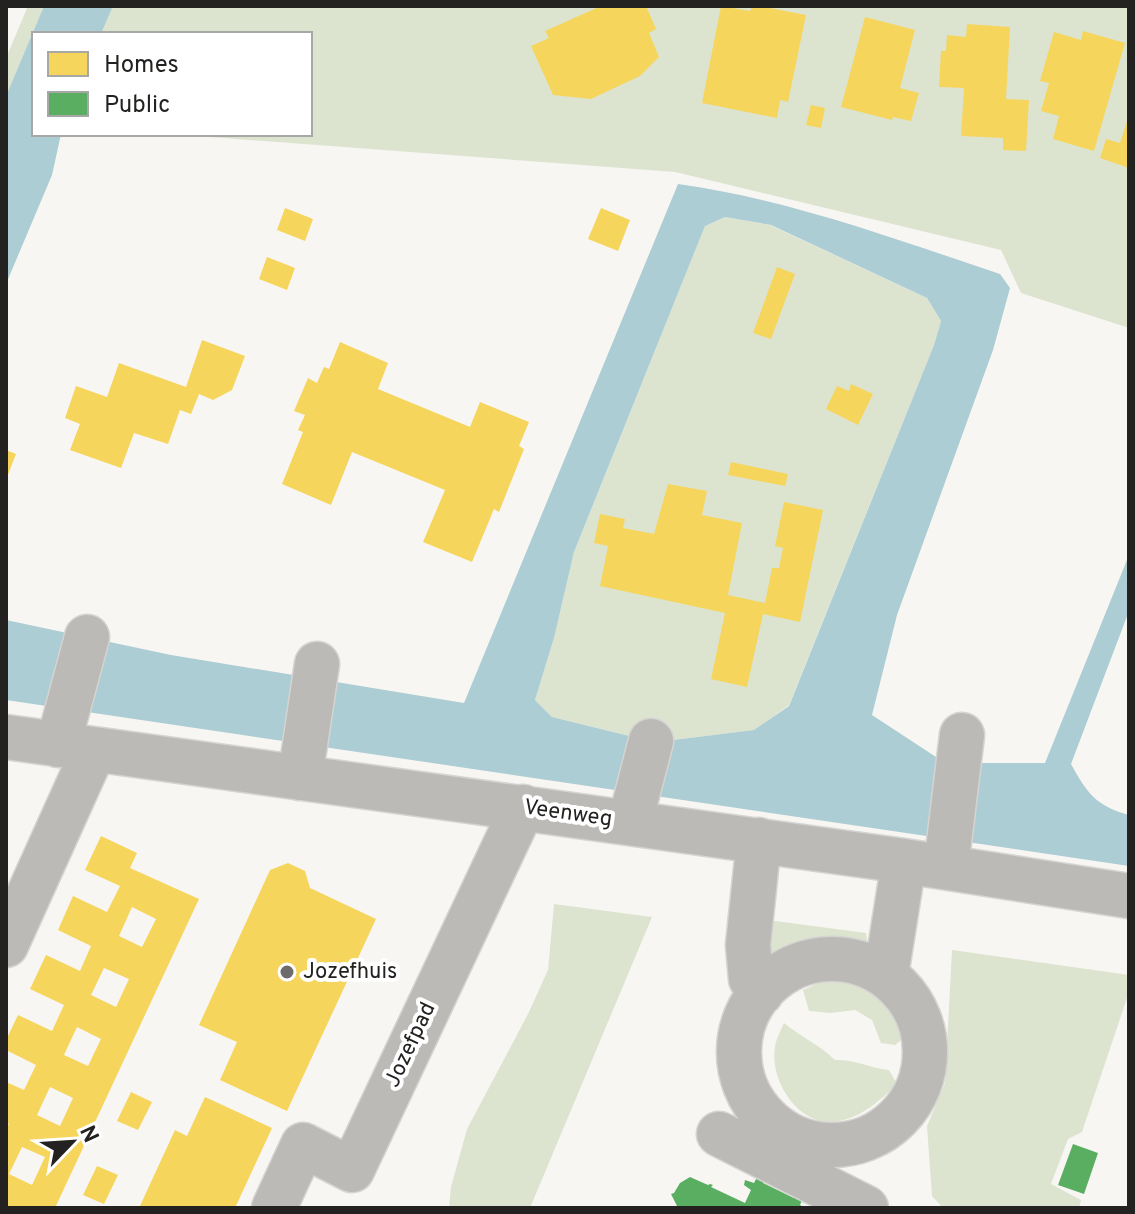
<svg xmlns="http://www.w3.org/2000/svg" width="1135" height="1214" viewBox="0 0 1135 1214" font-family="Overpass,sans-serif">
	<style>
		.green { fill: #dce4d0 }
		.water { fill: #accdd3; fill-rule: evenodd }
		.homes { fill: #f6d55c; fill-rule: evenodd }
		.public { fill: #5aae61 }
		.lines { fill: none; stroke-linecap: round; stroke-linejoin: round }
		.minor-casing { stroke: #d5d4d2; stroke-width: 47 }
		.minor { stroke: #bcbab6; stroke-width: 44 }
		.poi-dot { fill: #6e6c6a; stroke: #fff; stroke-width: 3 }
		.labels { text-anchor: middle; dominant-baseline: central; stroke-width: 8; stroke-linejoin: round; paint-order: stroke }
		.street-label { font-size: 22px; fill: #232220; stroke: #fff }
		.poi-label { font-size: 22px; fill: #232220; stroke: #fff; text-anchor: start }
	</style>
	<rect width="100%" height="100%" fill="#f8f6f3"/>
	<path class="green" d="M 28,6 L 44,6 L 6,96 L 6,58 Z
		M 113,6 L 1129,6 L 1129,328 L 1021,293 L 1001,250 L 675,172 L 171,134 L 310,134 L 310,34 L 101,34 Z
		M 725,217 L 770,225 L 927,298 L 941,321 L 934,345 L 789,705 L 755,730 L 665,741 L 651,741 L 552,717 L 535,700 L 554,638 L 574,552 L 705,226 Z
		M 554,904 L 652,917 L 530,1208 L 449,1208 L 451,1187 L 467,1129 L 528,1014 L 548,970 Z
		M 760,919 L 866,933 L 868,945 C 836,950 804,954 775,970 L 760,962 Z
		M 952,950 L 1129,975 L 1129,992 L 1082,1132 L 1068,1139 L 1051,1184 L 1081,1200 L 1079,1208 L 943,1208 L 932,1196 L 927,1126 L 945,1083 Z
		M 861,977 L 890,990 L 901,1015 L 905,1037 L 895,1045 L 881,1043 L 872,1020 L 855,1010 L 831,1013 L 809,1011 L 803,990 L 827,979 Z
		M 784,1023 C 801,1037 820,1045 835,1060 C 854,1059 870,1068 889,1070 L 897,1084 C 879,1101 864,1116 839,1121 C 801,1130 769,1082 775,1047 C 776,1039 781,1030 784,1023 Z"/>
	<path class="water" d="M 44,6 L 113,6 L 101,34 L 34,34 L 34,134 L 61,134 L 52,175 L 6,284 L 6,96 Z
		M 678,184 C 788,199 895,239 1000,274 L 1010,288 L 993,350 L 897,615 L 872,715 L 936,757 L 983,763 L 1045,763 L 1129,555 L 1129,611 L 1071,764 C 1087,793 1096,806 1129,815 L 1129,866 L 6,700 L 6,620 L 171,655 L 464,703 ZM 725,217 L 771,225 L 927,298 L 941,321 L 934,345 L 789,706 L 754,730 L 665,741 L 650,741 L 552,717 L 535,700 L 554,638 L 574,552 L 705,226 Z"/>
	<path class="homes" d="M 601,6 L 646,6 L 656,29 L 649,33 L 659,57 L 640,76 L 591,99 L 553,95 L 531,46 L 549,38 L 545,31 Z
		M 721,6 L 750,11 L 752,6 L 760,6 L 806,15 L 788,102 L 780,100 L 777,118 L 702,103 Z
		M 865,17 L 915,30 L 900,88 L 919,93 L 911,121 L 893,117 L 892,120 L 841,107 Z
		M 967,24 L 1010,27 L 1006,99 L 1029,100 L 1026,151 L 1003,150 L 1003,138 L 961,136 L 964,88 L 939,87 L 941,51 L 946,51 L 947,35 L 966,37 Z
		M 1083,31 L 1125,43 L 1094,151 L 1053,139 L 1059,116 L 1041,111 L 1049,83 L 1040,81 L 1054,32 L 1081,40 Z
		M 811,105 L 825,108 L 821,128 L 806,125 Z
		M 1129,115 L 1129,168 L 1100,158 L 1106,139 L 1120,143 Z
		M 285,208 L 313,219 L 305,241 L 277,230 Z
		M 601,208 L 630,220 L 618,251 L 588,239 Z
		M 267,257 L 295,268 L 287,290 L 259,279 Z
		M 777,267 L 795,274 L 771,339 L 753,333 Z
		M 202,340 L 245,356 L 232,390 L 213,400 L 199,394 L 191,414 L 180,410 L 168,444 L 134,433 L 121,468 L 70,450 L 80,424 L 65,418 L 76,386 L 107,397 L 119,363 L 186,387 Z
		M 340,342 L 388,363 L 378,389 L 470,427 L 480,402 L 529,422 L 519,446 L 524,449 L 499,512 L 494,509 L 472,562 L 423,542 L 445,490 L 352,452 L 331,505 L 282,484 L 303,432 L 298,430 L 305,415 L 294,411 L 308,378 L 317,383 L 324,367 L 329,369 Z
		M 851,384 L 873,394 L 858,425 L 826,409 L 837,386 L 849,391 Z
		M 6,450 L 16,454 L 6,480 Z
		M 731,462 L 788,474 L 785,486 L 728,475 Z
		M 668,484 L 707,491 L 702,515 L 742,523 L 728,595 L 765,603 L 772,568 L 779,568 L 783,548 L 775,546 L 784,502 L 823,510 L 800,622 L 763,614 L 747,687 L 711,679 L 725,613 L 600,586 L 608,546 L 594,543 L 600,514 L 625,519 L 623,528 L 654,534 Z
		M 101,836 L 137,853 L 130,868 L 199,899 L 55,1208 L 6,1208 L 6,1129 L 9,1124 L 6,1123 L 6,1082 L 24,1090 L 36,1065 L 6,1050 L 6,1040 L 18,1015 L 52,1031 L 64,1005 L 30,989 L 46,955 L 80,971 L 91,946 L 58,930 L 73,896 L 107,912 L 120,886 L 85,870 ZM 132,907 L 156,919 L 142,947 L 119,936 ZM 104,968 L 129,979 L 116,1007 L 91,995 ZM 77,1027 L 101,1039 L 88,1066 L 64,1055 ZM 50,1087 L 73,1098 L 60,1126 L 37,1115 ZM 22,1147 L 45,1157 L 32,1185 L 9,1174 Z
		M 288,863 L 305,871 L 310,888 L 376,919 L 287,1111 L 220,1080 L 237,1042 L 199,1025 L 270,870 Z
		M 131,1092 L 152,1102 L 138,1130 L 117,1121 Z
		M 205,1097 L 272,1128 L 235,1208 L 139,1208 L 175,1130 L 187,1136 Z
		M 97,1166 L 118,1175 L 104,1204 L 83,1195 Z"/>
	<path class="public" d="M 1073,1144 L 1098,1153 L 1084,1194 L 1058,1185 Z
		M 690,1177 L 708,1185 L 710,1184 L 713,1185 L 711,1187 L 745,1203 L 751,1190 L 744,1185 L 745,1180 L 754,1183 L 757,1177 L 764,1181 L 763,1183 L 794,1198 L 796,1195 L 803,1198 L 800,1205 L 805,1208 L 678,1208 L 671,1194 L 674,1193 L 680,1183 Z"/>
	<g class="lines">
		<defs>
			<path id="minor" d="M 6,737 L 904,861 L 1129,896
				M 58,745 L 87,637
				M 300,778 L 317,664
				M 630,822 L 651,741
				M 759,840 L 748,945 L 751,979 L 761,993
				M 946,867 L 962,735
				M 6,945 L 94,750
				M739 1052a93 93 0 1 1 186 0a93 93 0 1 1-186 0Z
				M 886,975 L 904,861
				M 719,1134 L 866,1208
				M 274,1208 L 303,1145 L 352,1170 L 523,807"/>
		</defs>
		<use href="#minor" class="minor-casing"/>
		<use href="#minor" class="minor"/>
	</g>
	<circle class="poi-dot" cx="287" cy="972" r="8"/>
	<g class="labels">
		<g class="street-label">
			<text transform="translate(568 814) rotate(8)">Veenweg</text>
			<text transform="translate(411 1045) rotate(-65)">Jozefpad</text>
		</g>
		<g class="poi-label">
			<text x="303" y="972">Jozefhuis</text>
		</g>
	</g>
	<rect width="1135" height="1214" fill="none" stroke="#232220" stroke-width="16"/>
	<rect x="32" y="32" width="280" height="104" fill="#ffffff" stroke="#a7a7a6" stroke-width="2"/>
	<rect x="48" y="52" width="40" height="24" fill="#f6d55c" stroke="#a7a7a6" stroke-width="2"/>
	<text x="104" y="72" font-size="24" fill="#232220">Homes</text>
	<rect x="48" y="92" width="40" height="24" fill="#5aae61" stroke="#a7a7a6" stroke-width="2"/>
	<text x="104" y="112" font-size="24" fill="#232220">Public</text>
	<g transform="translate(72 1142) rotate(65)" stroke="#ffffff" stroke-width="6" paint-order="stroke">
	<path d="M0-6L14 30L0 20L-14 30Z" fill="#232220"/>
	<text y="-12" font-size="22" font-weight="bold" text-anchor="middle" fill="#232220">N</text>
	</g>
</svg>
